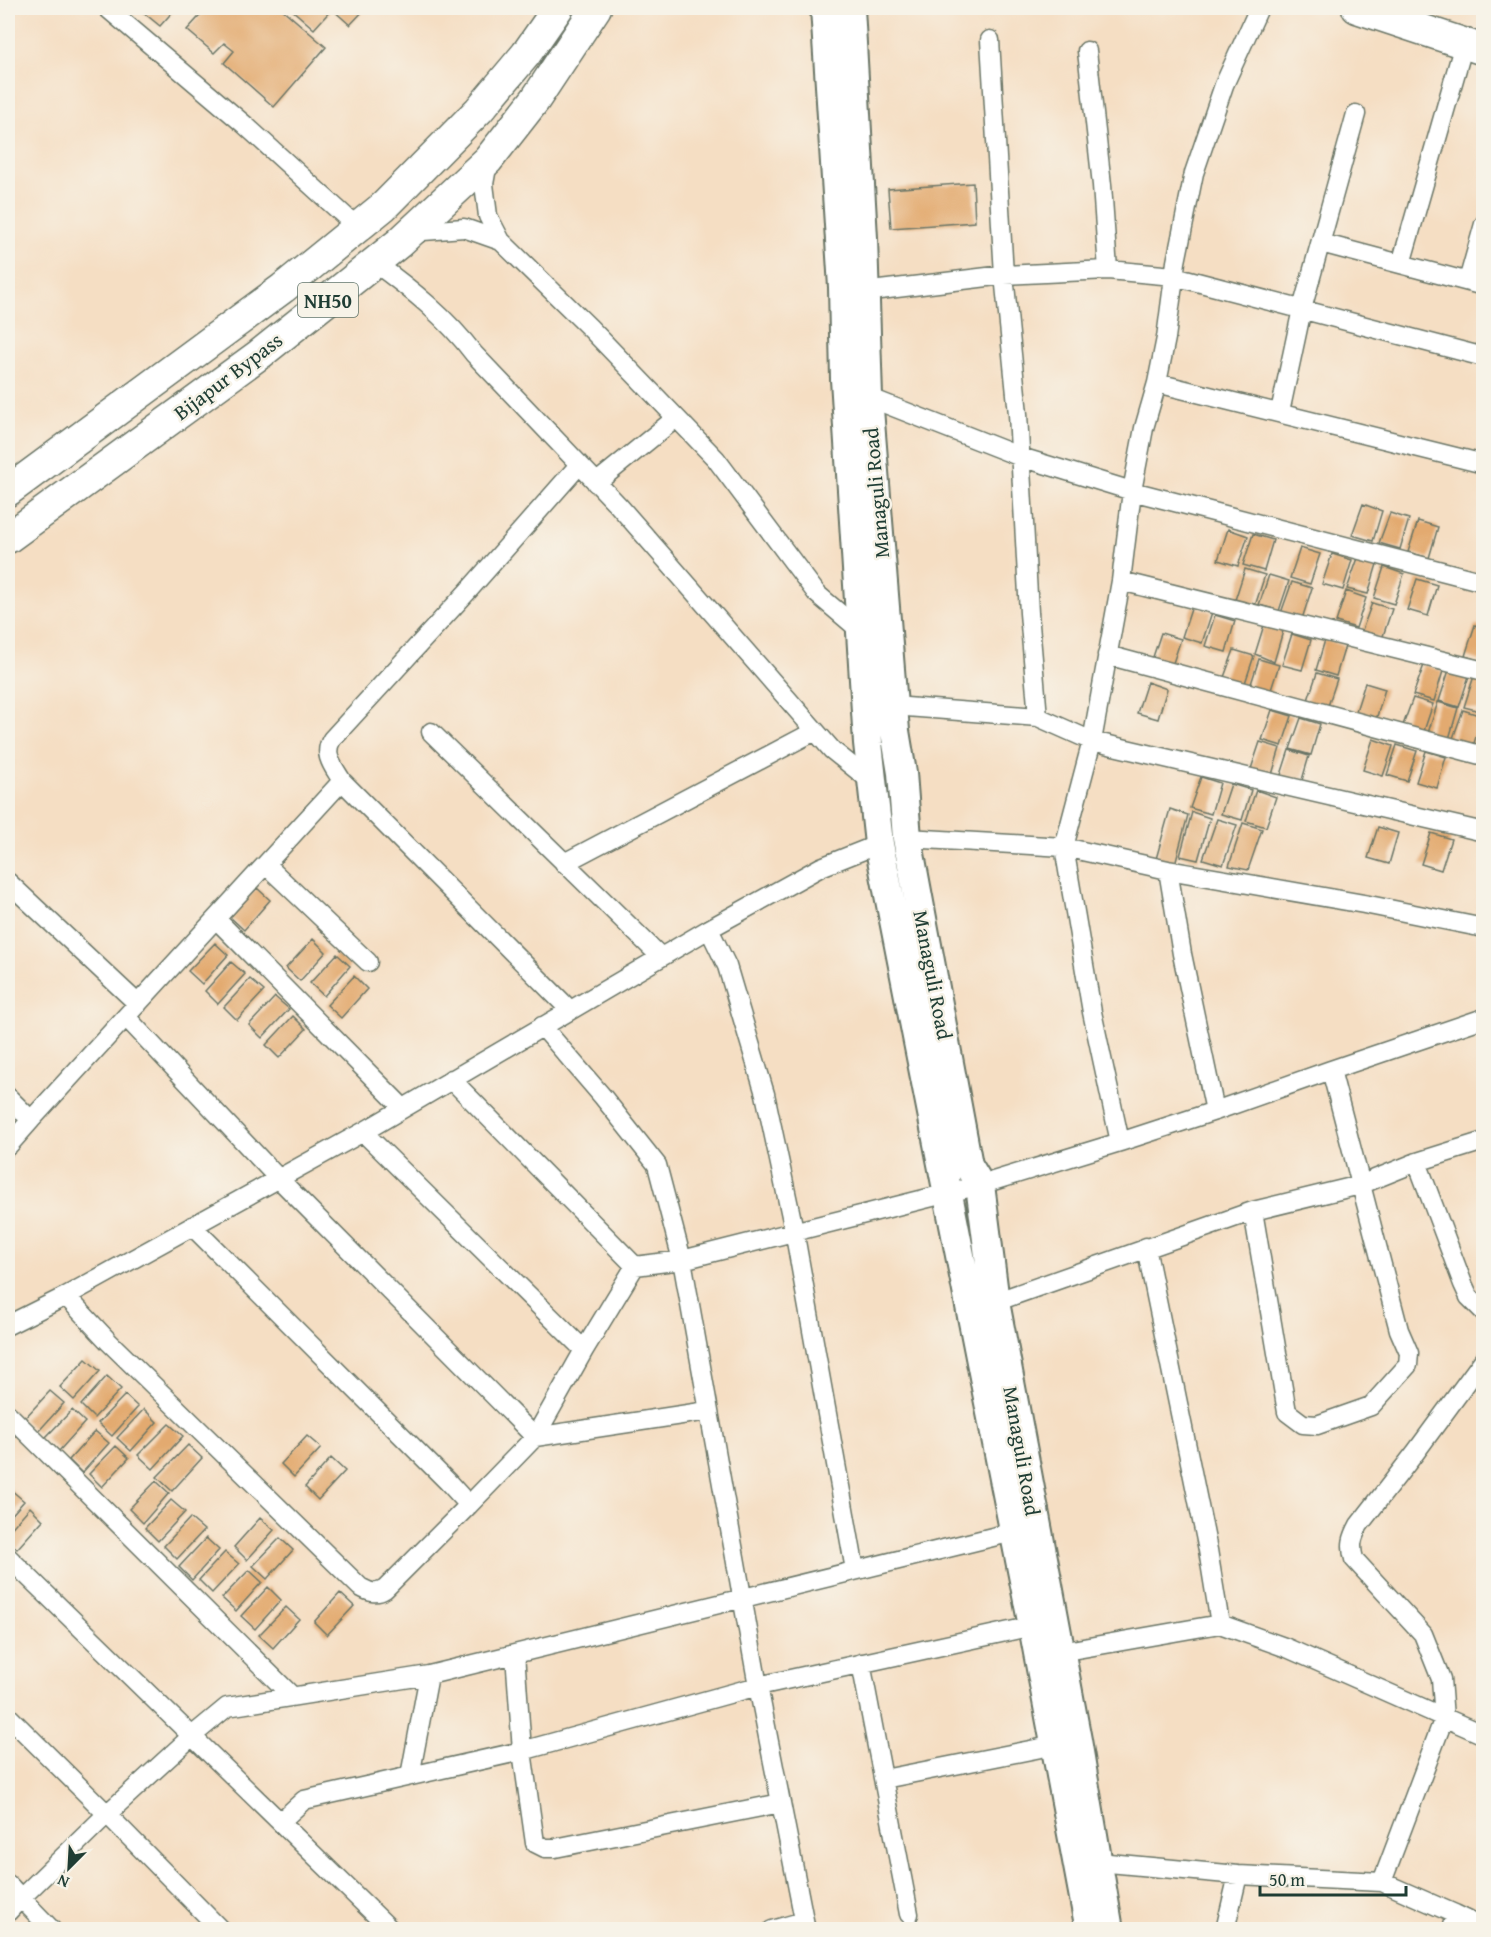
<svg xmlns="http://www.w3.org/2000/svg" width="1491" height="1937" viewBox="0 0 1491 1937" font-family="'Gentium Book Plus',serif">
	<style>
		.building { fill: #e3aa70 }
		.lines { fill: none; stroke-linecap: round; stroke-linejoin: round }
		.minor-casing { stroke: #6a7566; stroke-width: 21 }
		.primary-casing { stroke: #6a7566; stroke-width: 32 }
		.trunk-casing { stroke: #6a7566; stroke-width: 33 }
		.minor { stroke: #fff; stroke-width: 18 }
		.primary { stroke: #fff; stroke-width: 28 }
		.trunk { stroke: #fff; stroke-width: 30 }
		.labels { text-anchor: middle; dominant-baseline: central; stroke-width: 5; stroke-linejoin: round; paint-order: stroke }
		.shield { fill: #f7f3e8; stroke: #60746a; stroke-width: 1.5 }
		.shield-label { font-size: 20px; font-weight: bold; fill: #1f3d34 }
		.street-label { font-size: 21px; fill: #1f3d34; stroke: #f7f3e8 }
	</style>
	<rect width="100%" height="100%" fill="#f7f3e8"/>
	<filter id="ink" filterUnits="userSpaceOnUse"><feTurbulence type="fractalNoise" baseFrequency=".0167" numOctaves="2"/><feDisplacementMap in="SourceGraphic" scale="12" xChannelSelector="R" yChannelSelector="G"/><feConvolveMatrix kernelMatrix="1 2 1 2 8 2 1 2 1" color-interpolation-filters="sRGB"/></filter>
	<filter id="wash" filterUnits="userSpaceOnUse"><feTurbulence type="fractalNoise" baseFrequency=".008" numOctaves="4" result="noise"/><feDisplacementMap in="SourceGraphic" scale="24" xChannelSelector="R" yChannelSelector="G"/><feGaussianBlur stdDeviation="1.35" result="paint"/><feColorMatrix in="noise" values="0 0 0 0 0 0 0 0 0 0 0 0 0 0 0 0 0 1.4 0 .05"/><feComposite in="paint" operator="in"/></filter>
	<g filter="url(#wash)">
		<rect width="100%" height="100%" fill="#f5dec3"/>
		<g id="blocks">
			<path class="building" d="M 138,8 L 176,8 L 160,26 Z
				M 207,8 L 281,8 L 326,47 L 274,107 L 224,63 L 234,51 L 224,43 L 214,53 L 187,30 Z
				M 290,8 L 366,8 L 350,25 L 332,9 L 314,29 Z
				M 973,183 L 975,222 L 891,228 L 888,189 Z
				M 1363,504 L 1382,511 L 1373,541 L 1352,535 Z
				M 1390,513 L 1409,519 L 1400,549 L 1379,543 Z
				M 1418,521 L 1438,527 L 1429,558 L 1408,552 Z
				M 1228,529 L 1248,536 L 1238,566 L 1218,560 Z
				M 1253,534 L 1273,540 L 1264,571 L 1243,565 Z
				M 1300,548 L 1320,554 L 1310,584 L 1290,578 Z
				M 1332,554 L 1352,560 L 1343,590 L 1322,584 Z
				M 1358,558 L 1377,564 L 1368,594 L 1347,589 Z
				M 1384,567 L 1404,574 L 1394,604 L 1374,598 Z
				M 1245,569 L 1265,575 L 1255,606 L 1235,600 Z
				M 1269,575 L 1289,581 L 1279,611 L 1259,605 Z
				M 1417,579 L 1437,585 L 1428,616 L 1407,610 Z
				M 1292,582 L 1312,588 L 1302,619 L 1281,613 Z
				M 1346,591 L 1366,598 L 1356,628 L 1336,622 Z
				M 1372,603 L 1392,609 L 1382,639 L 1361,633 Z
				M 1192,606 L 1212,612 L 1202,643 L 1182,637 Z
				M 1215,615 L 1235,621 L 1226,652 L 1205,646 Z
				M 1264,625 L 1283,631 L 1274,662 L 1255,654 Z
				M 1475,625 L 1484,628 L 1484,662 L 1465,656 Z
				M 1161,633 L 1181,639 L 1171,669 L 1151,663 Z
				M 1292,634 L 1311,640 L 1302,670 L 1282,665 Z
				M 1325,640 L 1345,646 L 1336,676 L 1316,670 Z
				M 1234,650 L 1254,656 L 1244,686 L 1223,680 Z
				M 1259,659 L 1279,665 L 1269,696 L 1249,690 Z
				M 1424,665 L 1443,671 L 1434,701 L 1413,695 Z
				M 1449,670 L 1469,676 L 1459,707 L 1439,701 Z
				M 1317,673 L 1337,679 L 1327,709 L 1307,703 Z
				M 1474,676 L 1484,679 L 1484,712 L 1464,707 Z
				M 1147,682 L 1167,689 L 1158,719 L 1137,713 Z
				M 1365,683 L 1385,689 L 1376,720 L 1355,714 Z
				M 1413,698 L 1433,704 L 1423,734 L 1402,728 Z
				M 1438,702 L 1458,708 L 1449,739 L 1428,733 Z
				M 1272,710 L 1292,716 L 1282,746 L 1262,740 Z
				M 1463,710 L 1482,716 L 1473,747 L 1452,741 Z
				M 1301,718 L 1320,724 L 1311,755 L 1290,749 Z
				M 1373,739 L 1393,746 L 1383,776 L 1363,770 Z
				M 1260,742 L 1280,748 L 1271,778 L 1250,772 Z
				M 1397,745 L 1417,751 L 1407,781 L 1387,775 Z
				M 1289,750 L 1309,756 L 1300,787 L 1279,781 Z
				M 1426,751 L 1446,757 L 1437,788 L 1416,782 Z
				M 1201,777 L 1220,783 L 1211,814 L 1190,808 Z
				M 1231,784 L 1251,790 L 1242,820 L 1221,814 Z
				M 1256,790 L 1276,797 L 1266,827 L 1246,821 Z
				M 1170,809 L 1188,815 L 1175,864 L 1156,859 Z
				M 1192,812 L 1210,818 L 1198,860 L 1180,856 Z
				M 1217,819 L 1237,825 L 1223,865 L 1203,859 Z
				M 1243,823 L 1262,829 L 1248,870 L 1229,866 Z
				M 1378,827 L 1398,833 L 1389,864 L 1368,858 Z
				M 1431,833 L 1451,839 L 1441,870 L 1421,864 Z
				M 257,888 L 270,900 L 244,930 L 230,917 Z
				M 313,939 L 326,952 L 300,981 L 286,968 Z
				M 215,943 L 228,955 L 202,984 L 188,971 Z
				M 337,954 L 350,966 L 324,996 L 310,983 Z
				M 231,962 L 245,974 L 218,1004 L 205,991 Z
				M 354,976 L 367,989 L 341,1018 L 327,1005 Z
				M 250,979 L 264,991 L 237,1020 L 224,1007 Z
				M 275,997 L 289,1009 L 262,1038 L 249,1025 Z
				M 293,1016 L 306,1029 L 279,1058 L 266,1045 Z
				M 86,1359 L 100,1371 L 74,1400 L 60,1387 Z
				M 107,1376 L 121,1389 L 94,1418 L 81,1405 Z
				M 50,1391 L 64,1403 L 37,1433 L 24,1419 Z
				M 125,1395 L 138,1407 L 112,1436 L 98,1423 Z
				M 144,1409 L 157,1422 L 131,1451 L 117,1438 Z
				M 72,1410 L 85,1422 L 59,1451 L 45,1438 Z
				M 169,1424 L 183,1436 L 153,1469 L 138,1455 Z
				M 95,1431 L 109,1443 L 82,1473 L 69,1460 Z
				M 307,1436 L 321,1448 L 294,1477 L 281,1464 Z
				M 188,1445 L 202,1458 L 172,1491 L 157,1477 Z
				M 116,1446 L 129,1458 L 102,1487 L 89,1474 Z
				M 331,1458 L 345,1471 L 318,1500 L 305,1487 Z
				M 156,1481 L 169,1493 L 143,1523 L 129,1509 Z
				M 10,1489 L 24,1501 L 8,1519 L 8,1492 Z
				M 171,1500 L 185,1512 L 158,1541 L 145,1528 Z
				M 30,1507 L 43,1520 L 17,1549 L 8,1540 L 8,1532 Z
				M 190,1518 L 204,1530 L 177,1559 L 164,1546 Z
				M 260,1518 L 274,1530 L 247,1560 L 234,1547 Z
				M 206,1538 L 219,1550 L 192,1580 L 179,1567 Z
				M 280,1538 L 293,1550 L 267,1579 L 253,1566 Z
				M 225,1552 L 239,1564 L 212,1593 L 199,1580 Z
				M 249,1570 L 262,1582 L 236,1611 L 222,1598 Z
				M 268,1587 L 281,1600 L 255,1629 L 241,1616 Z
				M 340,1593 L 354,1606 L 327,1635 L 314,1622 Z
				M 286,1607 L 299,1619 L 273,1648 L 259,1635 Z"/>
		</g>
	</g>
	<g filter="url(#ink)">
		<use href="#blocks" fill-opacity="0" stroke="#6a7566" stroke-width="1.5"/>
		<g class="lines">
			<defs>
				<path id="minor" d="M 107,8 L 245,125 L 357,227
					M 990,40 L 1004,275 L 1018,414 L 1029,613 L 1038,717
					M 1087,51 L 1102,185 L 1108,270
					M 488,162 L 484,184 L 488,216 L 501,241 L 590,328 L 716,459 L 817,594 L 863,633
					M 413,236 L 423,231 L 464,228 L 501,241
					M 1321,243 L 1484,286
					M 375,263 C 411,289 447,318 474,354 L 619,506 L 832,750 L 872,782
					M 1401,264 L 1464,44
					M 1468,281 L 1484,224
					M 855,293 L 1004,275 L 1108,270 L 1174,276 L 1484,357
					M 1157,383 L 1484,464
					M 868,397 L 1021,457 L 1132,491 L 1484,582
					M 1280,412 L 1302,309 L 1356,114
					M 596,483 L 676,418
					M 1121,581 L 1484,671
					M 1107,655 L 1484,756
					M 893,706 L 1038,717 L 1092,741 L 1484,832
					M 431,732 L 661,957
					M 342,781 C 334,767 322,755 332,739 L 468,591 L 579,465
					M 907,838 L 1064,847 L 1168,870 L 1364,904 L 1484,928
					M 564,863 L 815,731
					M 266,865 L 368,962
					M 1168,870 L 1182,954 L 1215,1111
					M 8,882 L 138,1004
					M 216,919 L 403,1108
					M 709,929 L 727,966 L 765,1094 L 794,1230 L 855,1570
					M 126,1017 L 278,1178 L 535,1437 L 708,1411
					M 1331,1070 L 1484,1018
					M 451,1079 L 635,1266 L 682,1260 L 980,1185 L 1120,1142 L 1092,1012 L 1064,847 L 1092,741 L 1121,581 L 1132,491 L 1144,428 L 1157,383 L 1166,338 L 1176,262 L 1194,173 L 1224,85 L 1259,8
					M 8,1097 L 31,1120 L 8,1146
					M 31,1120 L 342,781 L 570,1010
					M 363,1132 L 584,1350
					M 1120,1142 L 1215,1111 L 1331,1070 L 1399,1330 L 1409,1353 L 1408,1365 L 1371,1406 L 1317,1425 L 1303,1424 L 1287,1412 L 1253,1211
					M 1417,1162 L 1463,1284 L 1469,1297 L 1484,1312
					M 192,1226 L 448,1482 L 469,1505 L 535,1437 L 584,1350 L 635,1266
					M 1146,1247 L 1208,1550 L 1220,1624
					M 66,1296 L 109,1342 L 360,1587 C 369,1592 376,1595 385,1589 L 469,1505
					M 995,1302 L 1253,1211 L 1360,1185 L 1417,1162 L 1484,1141
					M 8,1325 L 66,1296 L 363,1132 L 709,929 L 821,867 L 879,844
					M 8,1414 L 292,1696
					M 8,1557 L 391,1930
					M 1060,1652 L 1220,1624 L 1287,1648 L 1484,1735
					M 515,1654 L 522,1751 L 535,1843 L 545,1848 L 555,1848 L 781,1803
					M 861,1663 L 909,1914
					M 429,1675 L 1013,1532
					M 8,1716 L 107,1814 L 21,1898 L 8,1884
					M 884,1779 L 1056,1745
					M 280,1822 L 304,1800 L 522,1751 L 758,1686 L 682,1260 L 657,1165 L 603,1097 L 542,1026
					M 1098,1862 L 1238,1875 L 1382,1882
					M 8,1912 L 21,1898 L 52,1930
					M 1455,1914 L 1484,1928
					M 221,1930 L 107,1814 L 192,1736 L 227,1707 L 429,1675 L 410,1776
					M 772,1930 L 804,1921
					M 806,1930 L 758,1686 L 1033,1626
					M 1225,1930 L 1238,1875
					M 1451,1930 L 1455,1914 L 1382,1882 L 1444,1718 L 1441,1679 L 1423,1634 L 1354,1559 C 1350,1545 1352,1538 1359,1525 L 1415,1453 L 1484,1359"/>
				<path id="primary" d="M 825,8 L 843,287 L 845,379 L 868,743 L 879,844 L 1033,1626 L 1090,1930
					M 850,8 L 863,238 L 868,397 L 895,731 L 902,773 L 907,838 L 968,1165 L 980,1185 L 995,1302 L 1077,1740 L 1109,1930"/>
				<path id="trunk" d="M 1357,8 L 1484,50
					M 8,491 L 283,288 L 384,206 L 479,110 L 526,54 L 558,8
					M 8,538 L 260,354 L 399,243 L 488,160 L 535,100 L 596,8"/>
			</defs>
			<use href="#minor" class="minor-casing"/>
			<use href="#primary" class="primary-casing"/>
			<use href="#trunk" class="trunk-casing"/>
			<use href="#minor" class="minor"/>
			<use href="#primary" class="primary"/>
			<use href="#trunk" class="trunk"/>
		</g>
	</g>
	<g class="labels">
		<rect class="shield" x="298" y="283" width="60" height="34" rx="4.5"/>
		<g class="shield-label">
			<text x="328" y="300">NH50</text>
		</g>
		<g class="street-label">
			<text transform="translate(228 376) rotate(-37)">Bijapur Bypass</text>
			<text transform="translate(876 493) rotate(-95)">Managuli Road</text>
			<text transform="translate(933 975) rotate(79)">Managuli Road</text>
			<text transform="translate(1022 1451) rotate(80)">Managuli Road</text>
		</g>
	</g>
	<rect width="1491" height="1937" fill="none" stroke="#f7f3e8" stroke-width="30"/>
	<g transform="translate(69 1868) rotate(204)" stroke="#f7f3e8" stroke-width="4.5" paint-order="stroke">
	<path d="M0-4.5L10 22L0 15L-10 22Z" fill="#1f3d34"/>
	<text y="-9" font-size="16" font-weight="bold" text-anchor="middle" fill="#1f3d34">N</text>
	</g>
	<path d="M1260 1886v9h146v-9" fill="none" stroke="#1f3d34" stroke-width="3"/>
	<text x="1269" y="1886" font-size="18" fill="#1f3d34" stroke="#f7f3e8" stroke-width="4.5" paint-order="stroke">50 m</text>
</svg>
